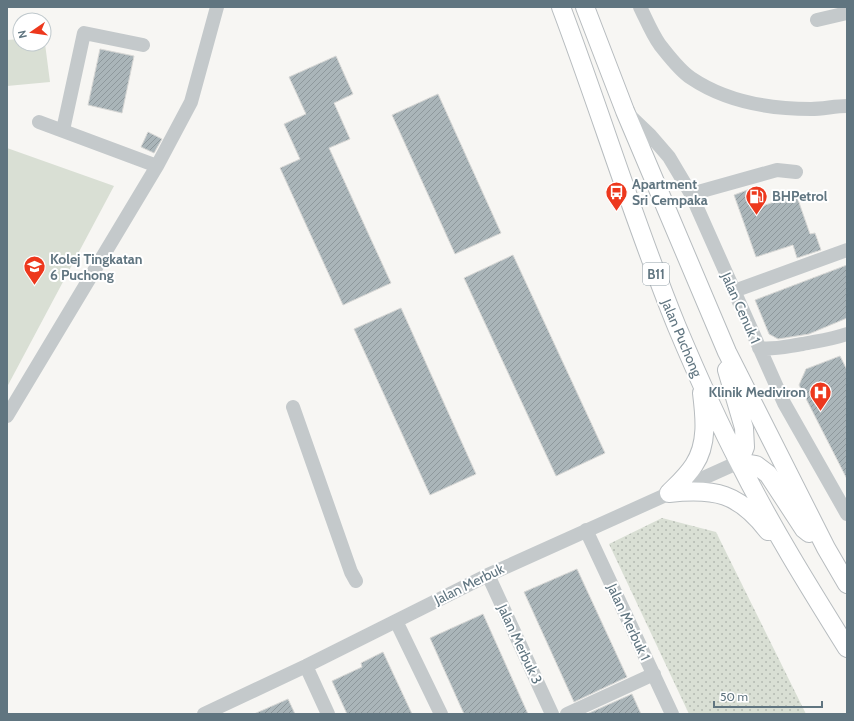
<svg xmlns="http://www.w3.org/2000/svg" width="854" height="721" viewBox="0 0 854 721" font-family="Cabin,sans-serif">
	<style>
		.grass { fill: url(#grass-dots) }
		.pitch { fill: #d9dfd4 }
		.building { fill: url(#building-hatch); stroke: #d8d8d6 }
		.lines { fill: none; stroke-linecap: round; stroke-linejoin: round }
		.major-casing { stroke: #b7bcbf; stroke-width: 20 }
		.minor { stroke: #c4c9cb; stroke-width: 14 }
		.major { stroke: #fff; stroke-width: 18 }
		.labels { text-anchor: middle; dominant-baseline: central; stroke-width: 4; stroke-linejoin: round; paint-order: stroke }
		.shield { fill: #fff; stroke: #909ea6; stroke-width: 1 }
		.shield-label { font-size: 13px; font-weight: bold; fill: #607580 }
		.poi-label { font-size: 14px; font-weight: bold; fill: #607580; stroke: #fff; text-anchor: start }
		.street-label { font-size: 14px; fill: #607580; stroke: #fff }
	</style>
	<defs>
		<pattern id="grass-dots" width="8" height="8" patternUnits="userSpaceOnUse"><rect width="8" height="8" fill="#d9dfd4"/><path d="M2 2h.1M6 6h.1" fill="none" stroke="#b3b9b1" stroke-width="1.8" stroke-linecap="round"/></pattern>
		<pattern id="building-hatch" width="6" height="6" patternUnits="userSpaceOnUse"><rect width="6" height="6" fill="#aab5b9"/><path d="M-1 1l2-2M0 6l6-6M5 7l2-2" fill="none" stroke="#8e989c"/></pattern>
	</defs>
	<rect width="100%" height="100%" fill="#f7f6f3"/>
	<path class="grass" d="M 662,518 L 716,532 L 806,714 L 689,714 L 609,544 Z"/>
	<path class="pitch" d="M 44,36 L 50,82 L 7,86 L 7,40 L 20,39 L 20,44 L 44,44 Z
		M 7,148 L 114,186 L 7,387 Z"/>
	<path class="building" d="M 100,49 L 134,56 L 122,113 L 88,105 Z
		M 336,56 L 353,94 L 334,103 L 350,139 L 329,148 L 391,283 L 343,305 L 280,168 L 300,159 L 284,124 L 306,114 L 289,77 Z
		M 438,94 L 501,233 L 455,254 L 392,115 Z
		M 148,132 L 162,139 L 154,153 L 141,147 Z
		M 750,189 L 757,208 L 796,194 L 810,234 L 815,233 L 821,250 L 797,258 L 793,245 L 756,257 L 734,195 Z
		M 513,255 L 605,453 L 556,476 L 464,278 Z
		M 847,265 L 847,318 L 809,334 L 778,339 L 769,334 L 755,300 Z
		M 401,308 L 476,474 L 430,495 L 354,329 Z
		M 840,356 L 847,370 L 847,479 L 799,385 L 806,369 Z
		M 577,569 L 627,677 L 574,702 L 524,592 Z
		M 483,614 L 528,714 L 464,714 L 430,638 Z
		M 383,652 L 412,714 L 347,714 L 332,681 L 362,667 L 361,663 Z
		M 632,694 L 641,714 L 587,714 Z
		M 288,699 L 295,714 L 254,714 Z"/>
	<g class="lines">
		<defs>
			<path id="major" d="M 561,7 C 601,113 634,222 677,327 C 696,372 716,418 739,462 C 771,526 809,587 847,648
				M 585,7 L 625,111 L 727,352 L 826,548 L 847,584
				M 727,370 L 744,428 L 745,447 L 739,462
				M 739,462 L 756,465 L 768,474 L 804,529 L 809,533
				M 669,493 C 715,488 739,493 768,531
				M 669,493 C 678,484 687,476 694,465 C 708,444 705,417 702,393"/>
		</defs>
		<use href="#major" class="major-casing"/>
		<path class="minor" d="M 640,7 C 646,19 652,34 660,45 C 669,56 679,70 691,78 C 725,101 770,109 811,109 C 823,109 835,106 847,106
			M 817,20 L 847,13
			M 628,114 L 650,135 L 669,157 L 691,194 L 784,403 L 847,514
			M 39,122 L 157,166
			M 63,130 L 84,33 L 143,45
			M 691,194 L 777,170 L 796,172
			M 734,291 L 847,250
			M 759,348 C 774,350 788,346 803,344 C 818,341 833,339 847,334
			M 293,407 L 351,572 L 356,581
			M 7,416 L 157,166 L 191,102 L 217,7
			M 586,530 L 672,714
			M 488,575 L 552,714
			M 396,621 L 441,714
			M 306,666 L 328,714
			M 204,714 L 306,666 L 488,575 L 739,462
			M 567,714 L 654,674"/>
		<use href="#major" class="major"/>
	</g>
	<defs>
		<symbol id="bus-pin" viewBox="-11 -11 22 30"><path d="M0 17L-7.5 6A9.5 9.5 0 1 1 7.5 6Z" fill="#ed381d" stroke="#fff"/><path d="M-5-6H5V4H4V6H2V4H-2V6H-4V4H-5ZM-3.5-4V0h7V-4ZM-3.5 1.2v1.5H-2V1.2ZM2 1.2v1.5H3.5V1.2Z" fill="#fff"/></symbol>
		<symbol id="fuel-pin" viewBox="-11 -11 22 30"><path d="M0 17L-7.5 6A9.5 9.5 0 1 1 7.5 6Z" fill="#ed381d" stroke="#fff"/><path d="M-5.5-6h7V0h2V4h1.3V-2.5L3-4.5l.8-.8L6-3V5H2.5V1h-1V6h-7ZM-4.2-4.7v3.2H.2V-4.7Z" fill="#fff"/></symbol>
		<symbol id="university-pin" viewBox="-11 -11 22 30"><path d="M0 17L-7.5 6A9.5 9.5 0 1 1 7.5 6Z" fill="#ed381d" stroke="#fff"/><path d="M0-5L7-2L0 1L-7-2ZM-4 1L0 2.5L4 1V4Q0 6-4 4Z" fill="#fff"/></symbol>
		<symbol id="hospital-pin" viewBox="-11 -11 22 30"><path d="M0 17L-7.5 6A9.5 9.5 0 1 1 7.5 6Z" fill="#ed381d" stroke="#fff"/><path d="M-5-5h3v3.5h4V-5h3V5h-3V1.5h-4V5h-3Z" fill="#fff"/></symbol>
	</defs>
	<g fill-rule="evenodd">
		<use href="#bus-pin" x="604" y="180" width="25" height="34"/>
		<use href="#fuel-pin" x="744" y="184" width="25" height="34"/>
		<use href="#university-pin" x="22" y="254" width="25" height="34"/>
		<use href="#hospital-pin" x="808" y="380" width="25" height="34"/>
	</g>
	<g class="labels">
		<rect class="shield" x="643" y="263" width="26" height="22" rx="3"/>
		<g class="shield-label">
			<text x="656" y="274">B11</text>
		</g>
		<g class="poi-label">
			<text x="632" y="184">Apartment<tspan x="632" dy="16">Sri Cempaka</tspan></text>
			<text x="772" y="196">BHPetrol</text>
			<text x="50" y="259">Kolej Tingkatan<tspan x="50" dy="16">6 Puchong</tspan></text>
			<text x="806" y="392" text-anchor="end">Klinik Mediviron</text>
		</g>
		<g class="street-label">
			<text transform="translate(741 308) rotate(66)">Jalan Cenuk 1</text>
			<text transform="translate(682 338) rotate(67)">Jalan Puchong</text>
			<text transform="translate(469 584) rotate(-26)">Jalan Merbuk</text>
			<text transform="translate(629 622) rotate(65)">Jalan Merbuk 1</text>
			<text transform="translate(520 644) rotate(65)">Jalan Merbuk 3</text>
		</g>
	</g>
	<rect width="854" height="721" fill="none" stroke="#607580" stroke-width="16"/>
	<g transform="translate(32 32) rotate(257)"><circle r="19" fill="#ffffff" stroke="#bfc8cc"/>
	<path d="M0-3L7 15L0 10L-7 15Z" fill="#ed381d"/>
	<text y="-6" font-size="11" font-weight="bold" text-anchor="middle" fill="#607580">N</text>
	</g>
	<path d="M714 701v6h108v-6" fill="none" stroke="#607580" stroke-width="2"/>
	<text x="720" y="701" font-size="12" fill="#607580" stroke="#ffffff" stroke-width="3" paint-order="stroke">50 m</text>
</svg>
